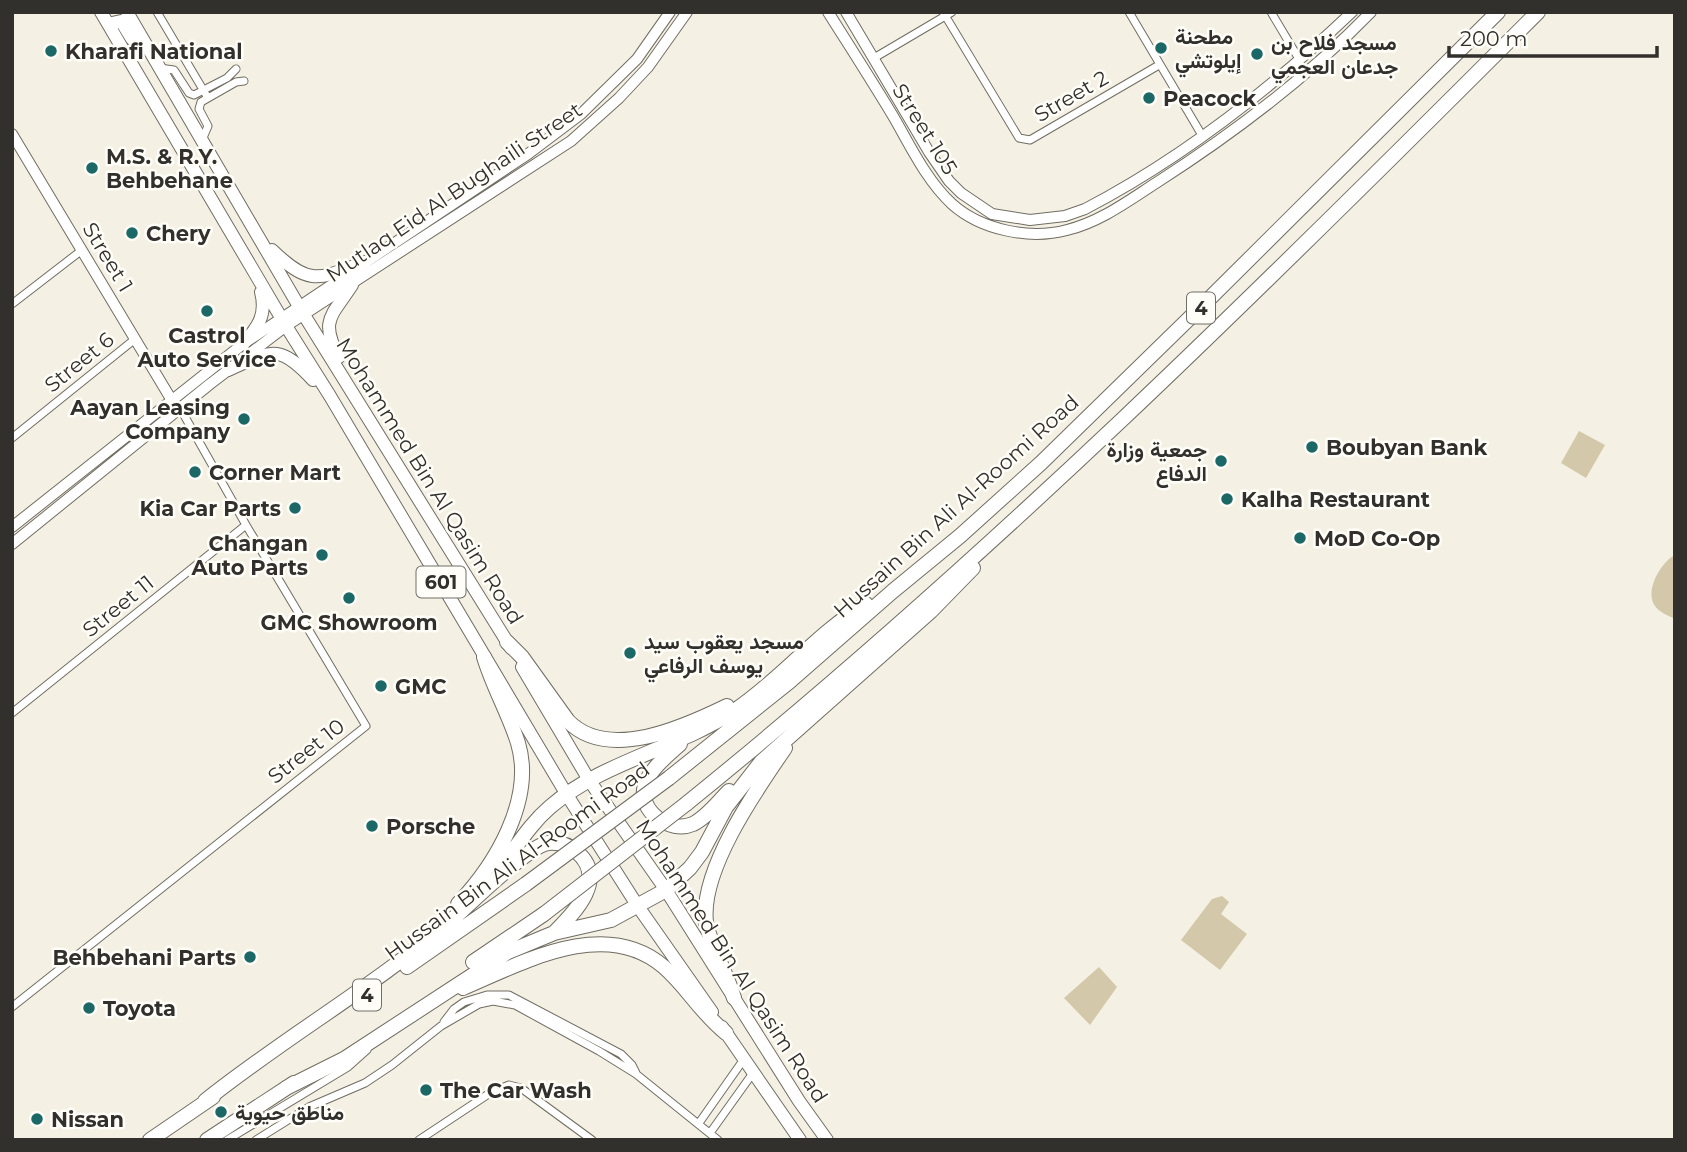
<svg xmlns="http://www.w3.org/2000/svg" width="1687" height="1152" viewBox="0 0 1687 1152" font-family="Montserrat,Vazirmatn,sans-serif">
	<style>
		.green { fill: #d3c8a9 }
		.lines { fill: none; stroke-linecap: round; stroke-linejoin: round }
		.street-casing { stroke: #716d62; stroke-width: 9 }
		.secondary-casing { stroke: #716d62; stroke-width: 12 }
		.primary-casing { stroke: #716d62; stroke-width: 14 }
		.highway-casing { stroke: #716d62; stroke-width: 16 }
		.street { stroke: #fff; stroke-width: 7 }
		.secondary { stroke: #fff; stroke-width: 10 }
		.primary { stroke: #fff; stroke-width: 12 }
		.highway { stroke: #fff; stroke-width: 14 }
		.highway-bridge-casing { stroke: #716d62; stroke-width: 16; stroke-linecap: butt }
		.highway-bridge { stroke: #fff; stroke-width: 14 }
		.poi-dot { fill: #1b6866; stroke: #fffdf8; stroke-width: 2.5 }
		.labels { text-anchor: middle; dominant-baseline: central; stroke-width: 5; stroke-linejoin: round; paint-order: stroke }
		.shield { fill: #fffdf8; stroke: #706e69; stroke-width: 2 }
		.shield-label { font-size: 19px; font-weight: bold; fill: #32302c }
		.poi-label { font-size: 21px; font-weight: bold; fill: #32302c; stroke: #fffdf8; text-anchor: start }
		.street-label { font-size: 21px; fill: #32302c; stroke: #fffdf8 }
	</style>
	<rect width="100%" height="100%" fill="#f4f0e3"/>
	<path class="green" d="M 1579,431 L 1605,445 L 1586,478 L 1561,463 Z
		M 1675,555 L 1675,619 C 1669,616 1659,612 1655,606 C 1644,591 1661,562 1675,555 Z
		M 1222,896 L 1229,902 L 1221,914 L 1247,934 L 1220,970 L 1181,940 L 1212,899 Z
		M 1099,967 L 1117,987 L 1090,1025 L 1064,998 Z"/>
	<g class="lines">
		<defs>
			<path id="street" d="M 157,12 L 208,98
				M 943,12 L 1019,138 L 1030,140 L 1159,65
				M 1129,12 L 1203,137
				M 1271,12 L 1299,59
				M 874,58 L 952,12
				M 159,68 L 174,70 L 189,93 L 194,95 L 227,78 L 236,69
				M 202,140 L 208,126 L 199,109 L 201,102 L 236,82 L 244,81
				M 12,304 L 82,250
				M 12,438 L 135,339
				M 12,713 L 246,525
				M 12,1007 L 366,726 L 246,525 L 180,408
				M 444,1022 L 454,1009 L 464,1002 L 487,995 L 509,995 L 621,1054 L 632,1065 L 636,1073
				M 699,1123 L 744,1059
				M 710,1133 L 753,1073
				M 227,1140 L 348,1067 L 367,1050
				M 256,1140 L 309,1107 L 365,1083 L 392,1065 L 441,1026 L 479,1004 L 493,1001 L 515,1005 L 599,1051 L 636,1074 L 718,1140
				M 419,1140 L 490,1093 L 509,1085 L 521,1088 L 592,1140"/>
			<path id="secondary" d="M 828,12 C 850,47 872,81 893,116 C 910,145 926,180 952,204 C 981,230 1030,240 1067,230 C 1100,222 1128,201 1156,183 C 1234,133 1306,79 1371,12
				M 846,12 L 929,152 L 949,181 L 961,193 L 992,214 L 1030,220 L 1065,216 L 1085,209 C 1183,158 1272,88 1352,12
				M 12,134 L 171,399
				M 12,527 L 243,344 L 528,154 L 581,114 L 637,59 L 670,12
				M 12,544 L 210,384 L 286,326 L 571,141 L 619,98 L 648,67 L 687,12"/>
			<path id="primary" d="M 101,12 L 286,326 L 330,396 L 567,795 L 637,905 L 712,1012
				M 127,12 L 304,315 L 511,648
				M 112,30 L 112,23 L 121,21 L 132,39
				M 272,250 C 310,287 319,279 365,262
				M 243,344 C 258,327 267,315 261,292
				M 339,357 C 319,320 332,316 352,285
				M 228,370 C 271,351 278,342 313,380
				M 522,667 L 589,780 L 666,890 L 799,1101 L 827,1140
				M 722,1027 L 800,1140"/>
			<path id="highway" d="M 507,642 L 522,657 L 568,721 C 608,762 684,727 727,706
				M 680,744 C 668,755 650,769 645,785 C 637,811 670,834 693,824 C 707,817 718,802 729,791
				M 669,778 L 789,682 L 893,591 L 960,536 L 1041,463 L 1203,305 L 1498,12
				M 686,804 C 988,560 1264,286 1538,12
				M 499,869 C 516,848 529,825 550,807 C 602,762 676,749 734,711 C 781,680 817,633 866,604
				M 458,904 C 495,865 535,800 518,743 C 509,714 493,687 484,657
				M 473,962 L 544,914
				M 407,967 L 526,884
				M 463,988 C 522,963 605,916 664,967 C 687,987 700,1012 726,1033
				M 734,998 C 727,973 710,946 706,922 C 700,870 756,790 785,748
				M 286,1088 L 344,1059 L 508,952 L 554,933 L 611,920 L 666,890 L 690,868 L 702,852 L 726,807 L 761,762 L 931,611 L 973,568
				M 205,1101 C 285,1037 375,986 453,919 C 471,903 528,846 548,843 C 559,842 569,845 577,852 C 608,879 575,912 555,932
				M 150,1140 L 213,1097
				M 207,1140 L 294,1083"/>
		</defs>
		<use href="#street" class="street-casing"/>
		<use href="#secondary" class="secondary-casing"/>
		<use href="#primary" class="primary-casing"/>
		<use href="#highway" class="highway-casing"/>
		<use href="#street" class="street"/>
		<use href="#secondary" class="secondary"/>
		<use href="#primary" class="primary"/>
		<use href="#highway" class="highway"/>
		<defs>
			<path id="highway-bridge" d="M 526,884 L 669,778
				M 544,914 L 686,804"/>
		</defs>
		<use href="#highway-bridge" class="highway-bridge-casing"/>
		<use href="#highway-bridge" class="highway-bridge"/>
	</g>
	<g class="poi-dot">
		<circle cx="1161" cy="48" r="7"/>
		<circle cx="51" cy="51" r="7"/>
		<circle cx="1257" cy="54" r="7"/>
		<circle cx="1149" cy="98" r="7"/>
		<circle cx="92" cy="168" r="7"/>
		<circle cx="132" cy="233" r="7"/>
		<circle cx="207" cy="311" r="7"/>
		<circle cx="244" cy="419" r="7"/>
		<circle cx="1312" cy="447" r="7"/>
		<circle cx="1221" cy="461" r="7"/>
		<circle cx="195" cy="472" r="7"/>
		<circle cx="1227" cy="499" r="7"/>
		<circle cx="295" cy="508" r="7"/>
		<circle cx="1300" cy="538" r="7"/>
		<circle cx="322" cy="555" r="7"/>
		<circle cx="349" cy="598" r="7"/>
		<circle cx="630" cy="653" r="7"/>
		<circle cx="381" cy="686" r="7"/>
		<circle cx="372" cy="826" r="7"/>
		<circle cx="250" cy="957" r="7"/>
		<circle cx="89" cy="1008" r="7"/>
		<circle cx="426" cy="1090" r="7"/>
		<circle cx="221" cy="1112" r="7"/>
		<circle cx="37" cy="1119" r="7"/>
	</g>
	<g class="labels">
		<g class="shield">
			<rect x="1187" y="292.5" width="28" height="31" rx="5"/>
			<rect x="416.5" y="566.5" width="49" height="31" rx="5"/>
			<rect x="353" y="979.5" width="28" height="31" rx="5"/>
		</g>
		<g class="shield-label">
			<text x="1201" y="308">4</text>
			<text x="441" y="582">601</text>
			<text x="367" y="995">4</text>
		</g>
		<g class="poi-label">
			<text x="1175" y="36">مطحنة<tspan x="1175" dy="24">إيلوتشي</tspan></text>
			<text x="1271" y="42">مسجد فلاح بن<tspan x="1271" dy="24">جدعان العجمي</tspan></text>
			<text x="65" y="51">Kharafi National</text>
			<text x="1163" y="98">Peacock</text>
			<text x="106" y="156">M.S. &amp; R.Y.<tspan x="106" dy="24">Behbehane</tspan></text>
			<text x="146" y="233">Chery</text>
			<text x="207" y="335" text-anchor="middle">Castrol<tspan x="207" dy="24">Auto Service</tspan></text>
			<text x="230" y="407" text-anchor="end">Aayan Leasing<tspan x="230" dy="24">Company</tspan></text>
			<text x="1326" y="447">Boubyan Bank</text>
			<text x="1207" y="449" text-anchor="end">جمعية وزارة<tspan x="1207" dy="24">الدفاع</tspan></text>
			<text x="209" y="472">Corner Mart</text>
			<text x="1241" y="499">Kalha Restaurant</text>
			<text x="281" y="508" text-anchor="end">Kia Car Parts</text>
			<text x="1314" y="538">MoD Co-Op</text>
			<text x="308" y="543" text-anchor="end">Changan<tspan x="308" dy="24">Auto Parts</tspan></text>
			<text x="349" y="622" text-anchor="middle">GMC Showroom</text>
			<text x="644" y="641">مسجد يعقوب سيد<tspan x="644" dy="24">يوسف الرفاعي</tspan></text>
			<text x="395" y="686">GMC</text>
			<text x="386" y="826">Porsche</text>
			<text x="236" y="957" text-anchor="end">Behbehani Parts</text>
			<text x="103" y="1008">Toyota</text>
			<text x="440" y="1090">The Car Wash</text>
			<text x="235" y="1112">مناطق حيوية</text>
			<text x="51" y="1119">Nissan</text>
		</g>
		<g class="street-label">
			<text transform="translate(1071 96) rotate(-30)">Street 2</text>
			<text transform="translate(925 129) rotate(58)">Street 105</text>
			<text transform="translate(454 192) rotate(-34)">Mutlaq Eid Al Bughaili Street</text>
			<text transform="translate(108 257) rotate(59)">Street 1</text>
			<text transform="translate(79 362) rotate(-39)">Street 6</text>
			<text transform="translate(430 481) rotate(58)">Mohammed Bin Al Qasim Road</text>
			<text transform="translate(956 506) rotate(-42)">Hussain Bin Ali Al-Roomi Road</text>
			<text transform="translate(118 606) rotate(-39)">Street 11</text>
			<text transform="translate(306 751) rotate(-38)">Street 10</text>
			<text transform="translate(517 861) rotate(-36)">Hussain Bin Ali Al-Roomi Road</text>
			<text transform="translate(732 961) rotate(57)">Mohammed Bin Al Qasim Road</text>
		</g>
	</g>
	<rect width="1687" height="1152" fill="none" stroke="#32302c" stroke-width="28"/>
	<path d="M1449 46v10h208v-10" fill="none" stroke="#32302c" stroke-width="3.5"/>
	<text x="1460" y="46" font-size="21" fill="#32302c" stroke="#fffdf8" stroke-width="5" paint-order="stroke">200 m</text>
</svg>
